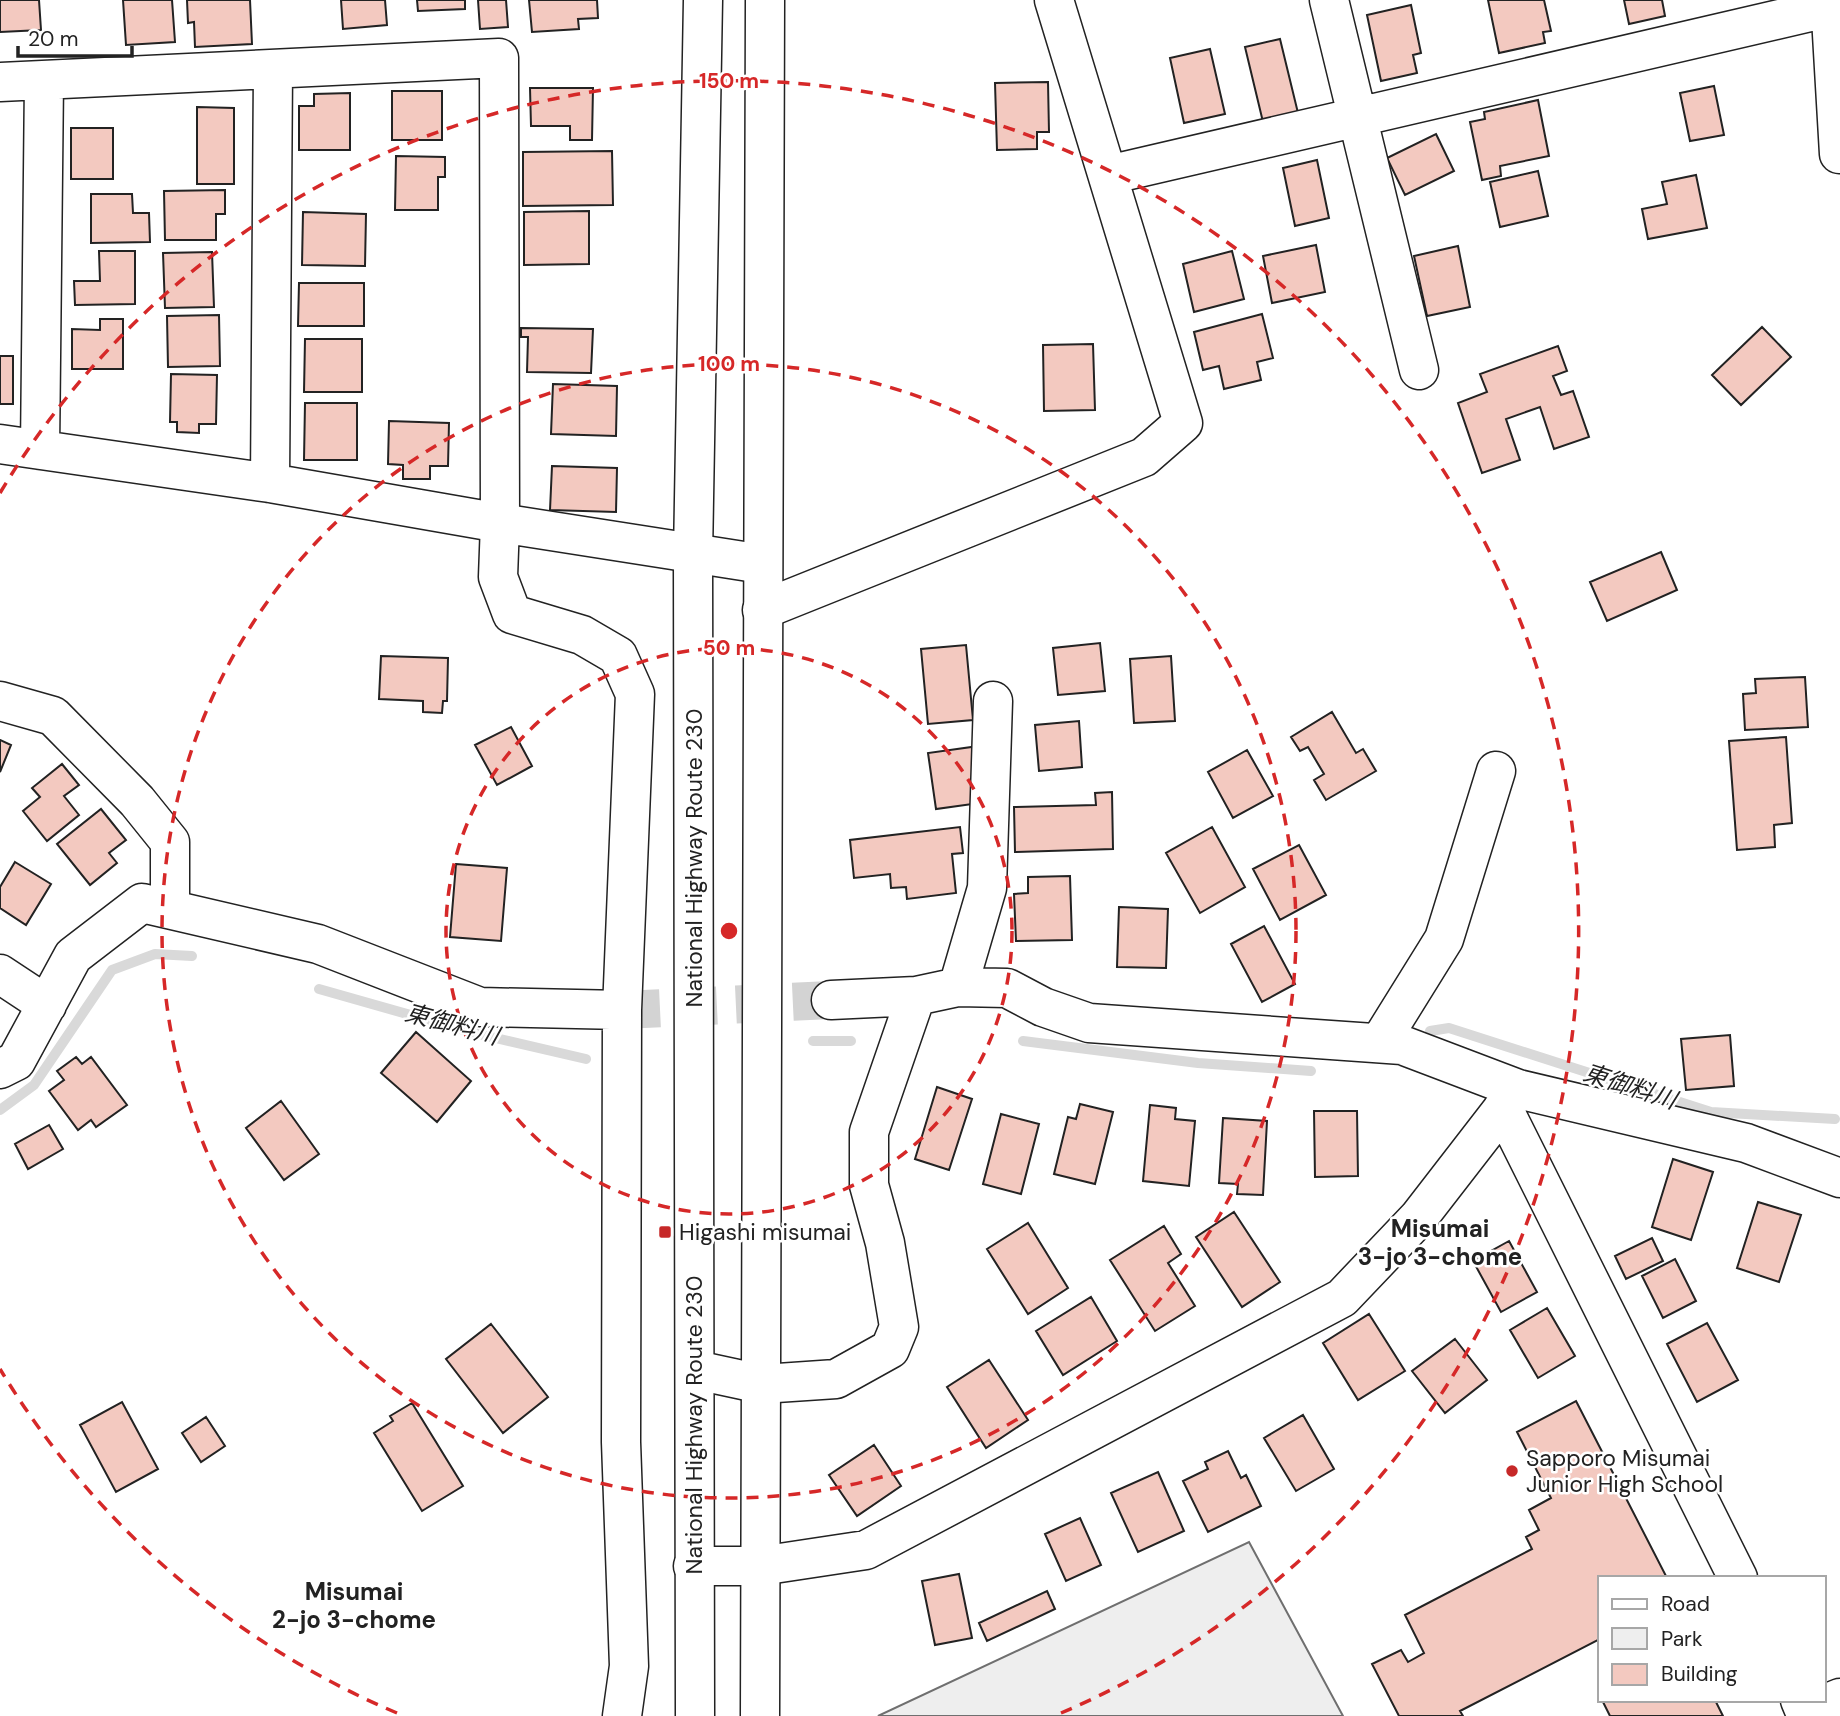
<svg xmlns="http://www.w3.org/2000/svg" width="1840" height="1716" viewBox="0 0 1840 1716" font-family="'DM Sans','Noto Sans JP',sans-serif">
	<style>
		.green { fill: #eee; stroke: #6f6f6f; stroke-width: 2 }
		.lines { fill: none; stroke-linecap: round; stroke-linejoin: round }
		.stream { stroke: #d9d9d9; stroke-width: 10 }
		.building { fill: #f3c9c0; stroke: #222; stroke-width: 2 }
		.minor-tunnel { stroke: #d3d3d3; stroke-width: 38; stroke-dasharray: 38 19; stroke-linecap: butt }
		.minor-casing { stroke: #222; stroke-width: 41 }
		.highway-casing { stroke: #222; stroke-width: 41 }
		.minor { stroke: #fff; stroke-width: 38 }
		.highway { stroke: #fff; stroke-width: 38 }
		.ring { fill: none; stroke: #d62828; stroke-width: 3.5; stroke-dasharray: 12 9 }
		.poi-dot { fill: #c62828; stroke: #fff; stroke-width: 2.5 }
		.labels { text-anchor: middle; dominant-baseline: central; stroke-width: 5; stroke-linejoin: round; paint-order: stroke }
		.street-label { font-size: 23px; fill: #222; stroke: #fff }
		.poi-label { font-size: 23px; fill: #222; stroke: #fff; text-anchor: start }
		.water-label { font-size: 24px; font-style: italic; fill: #222; stroke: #fff }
		.neighbourhood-label { font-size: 24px; font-weight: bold; fill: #222; stroke: #fff }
		.centre { fill: #d62828; stroke: #fff; stroke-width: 3.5 }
		.ring-label { font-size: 21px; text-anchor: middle; font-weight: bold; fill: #d62828; stroke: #fff; stroke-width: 5; stroke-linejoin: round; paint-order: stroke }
	</style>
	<rect width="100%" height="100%" fill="#fff"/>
	<path class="green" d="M 1249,1542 L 1343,1716 L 878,1716 Z"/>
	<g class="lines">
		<path class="stream" d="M 319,989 L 474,1033 L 586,1059
			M 1430,1031 L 1449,1028 L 1711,1112 L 1835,1119
			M 813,1041 L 851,1041
			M 1023,1041 L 1198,1063 L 1311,1071
			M 0,1110 L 34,1085 L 112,970 L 155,954 L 192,956"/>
	</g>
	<path class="building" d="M 0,0 L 39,0 L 41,30 L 0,32 Z
		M 123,0 L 172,0 L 175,42 L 126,45 Z
		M 187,0 L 250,0 L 252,44 L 195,47 L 194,22 L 188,23 Z
		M 341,0 L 385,0 L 387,25 L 343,29 Z
		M 417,0 L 465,0 L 465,9 L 418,11 Z
		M 478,0 L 506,0 L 508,27 L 480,29 Z
		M 529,0 L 597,0 L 598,18 L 578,19 L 579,29 L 532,32 Z
		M 1488,0 L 1544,0 L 1551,31 L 1543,32 L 1545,43 L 1499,53 Z
		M 1624,0 L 1662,0 L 1665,16 L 1629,24 Z
		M 1411,5 L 1421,53 L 1413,55 L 1417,73 L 1381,81 L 1367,15 Z
		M 1280,39 L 1298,113 L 1263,122 L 1245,47 Z
		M 1210,49 L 1225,114 L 1184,123 L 1170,58 Z
		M 1048,82 L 1049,132 L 1037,132 L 1037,149 L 997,150 L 995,83 Z
		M 1714,86 L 1724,135 L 1690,141 L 1680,93 Z
		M 530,88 L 593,88 L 592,140 L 570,140 L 570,126 L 531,126 Z
		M 392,91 L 442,91 L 442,140 L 392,140 Z
		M 350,93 L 350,150 L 299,150 L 299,106 L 314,106 L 314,94 Z
		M 1538,100 L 1549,156 L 1500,166 L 1501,176 L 1482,180 L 1470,122 L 1485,119 L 1484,112 Z
		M 197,107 L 234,108 L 234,184 L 197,184 Z
		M 71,128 L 113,128 L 113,179 L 71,179 Z
		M 1436,134 L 1454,171 L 1405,195 L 1387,158 Z
		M 612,151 L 613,205 L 523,206 L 523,152 Z
		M 396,156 L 445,157 L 445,177 L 438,177 L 438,210 L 395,210 Z
		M 1317,160 L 1329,218 L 1295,226 L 1283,168 Z
		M 1538,171 L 1548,216 L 1500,227 L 1490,182 Z
		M 1696,175 L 1707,228 L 1648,239 L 1642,209 L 1667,204 L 1662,182 Z
		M 225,190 L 225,214 L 216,214 L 216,240 L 165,240 L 164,191 Z
		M 91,194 L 132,194 L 133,213 L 149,213 L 150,242 L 91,243 Z
		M 589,211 L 589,264 L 524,265 L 524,212 Z
		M 303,212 L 366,214 L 365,266 L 302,265 Z
		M 1316,245 L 1325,292 L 1272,303 L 1263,256 Z
		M 1458,246 L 1470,307 L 1427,316 L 1414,256 Z
		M 99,251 L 135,251 L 135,304 L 75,305 L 74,281 L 100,281 Z
		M 1232,251 L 1244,299 L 1194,312 L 1183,264 Z
		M 212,252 L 214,307 L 165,308 L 163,253 Z
		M 299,283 L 364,283 L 364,326 L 298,326 Z
		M 1262,314 L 1273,358 L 1257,362 L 1261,380 L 1224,389 L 1219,366 L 1203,370 L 1194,332 Z
		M 219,315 L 220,366 L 168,367 L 167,316 Z
		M 100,319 L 123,319 L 123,369 L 72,369 L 72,329 L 100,330 Z
		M 1762,327 L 1791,357 L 1741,405 L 1712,375 Z
		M 521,328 L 593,329 L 591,373 L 527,372 L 528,337 L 521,337 Z
		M 305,339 L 362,339 L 362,392 L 304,392 Z
		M 1093,344 L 1095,410 L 1044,411 L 1043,345 Z
		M 1558,346 L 1567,371 L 1553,376 L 1561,395 L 1573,391 L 1589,437 L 1554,449 L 1540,407 L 1506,419 L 1520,460 L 1482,473 L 1458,403 L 1487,392 L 1480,374 Z
		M 0,356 L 13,356 L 13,404 L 0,404 Z
		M 171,374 L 217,375 L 216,424 L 199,424 L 199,433 L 177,432 L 177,422 L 170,422 Z
		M 553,384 L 617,386 L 616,436 L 551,434 Z
		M 305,403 L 357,403 L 357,460 L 304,460 Z
		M 389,421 L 449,423 L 448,466 L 430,466 L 430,479 L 403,479 L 403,465 L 388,464 Z
		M 552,466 L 617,468 L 616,512 L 550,510 Z
		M 1661,552 L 1677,590 L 1607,621 L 1590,582 Z
		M 1100,643 L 1105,691 L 1058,695 L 1053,648 Z
		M 966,645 L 973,720 L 928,724 L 921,649 Z
		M 381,656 L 448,658 L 447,701 L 443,701 L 442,713 L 423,712 L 423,701 L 379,699 Z
		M 1171,656 L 1175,721 L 1134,723 L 1130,659 Z
		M 1805,677 L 1808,727 L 1745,730 L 1743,694 L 1756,693 L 1755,679 Z
		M 1332,712 L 1356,753 L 1363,749 L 1376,771 L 1326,800 L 1314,780 L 1324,774 L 1308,747 L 1300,751 L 1291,737 Z
		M 1079,721 L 1082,767 L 1039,771 L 1035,725 Z
		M 511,727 L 532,766 L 497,785 L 475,745 Z
		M 1786,737 L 1792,823 L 1774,825 L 1775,847 L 1737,850 L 1729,741 Z
		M 0,740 L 11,745 L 0,772 Z
		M 979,746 L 987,802 L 936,809 L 928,753 Z
		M 1247,750 L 1273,796 L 1233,818 L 1208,772 Z
		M 62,764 L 79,785 L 64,796 L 79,815 L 47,841 L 23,811 L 40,797 L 32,788 Z
		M 1112,792 L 1113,849 L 1015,852 L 1014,807 L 1096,805 L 1095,793 Z
		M 101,809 L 126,840 L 109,853 L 117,863 L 90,885 L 57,844 Z
		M 960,827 L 963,853 L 952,854 L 956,893 L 907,899 L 906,887 L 891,888 L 890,874 L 854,878 L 850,840 Z
		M 1212,827 L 1245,887 L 1200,913 L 1166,853 Z
		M 1299,845 L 1326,895 L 1280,920 L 1253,869 Z
		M 15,862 L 51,884 L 26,925 L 0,908 L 0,887 Z
		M 456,864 L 507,868 L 501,941 L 450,937 Z
		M 1070,876 L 1072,940 L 1016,941 L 1014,894 L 1028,893 L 1028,877 Z
		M 1119,907 L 1168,909 L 1166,968 L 1117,967 Z
		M 1264,926 L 1295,984 L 1262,1002 L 1231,944 Z
		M 416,1032 L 471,1081 L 437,1122 L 381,1073 Z
		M 1730,1035 L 1734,1086 L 1686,1090 L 1681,1039 Z
		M 76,1057 L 82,1064 L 91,1057 L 127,1105 L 96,1127 L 91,1120 L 78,1130 L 49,1091 L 64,1080 L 57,1071 Z
		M 937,1087 L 972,1099 L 949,1170 L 915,1159 Z
		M 281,1101 L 319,1154 L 284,1180 L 246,1128 Z
		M 1080,1104 L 1113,1112 L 1095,1184 L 1054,1174 L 1068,1117 L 1076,1119 Z
		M 1150,1105 L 1176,1108 L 1175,1119 L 1195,1121 L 1189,1186 L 1143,1181 Z
		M 1314,1111 L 1357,1111 L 1358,1176 L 1315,1177 Z
		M 1001,1114 L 1039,1124 L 1021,1194 L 983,1184 Z
		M 1223,1118 L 1267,1121 L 1263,1195 L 1237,1194 L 1238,1184 L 1219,1183 Z
		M 49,1125 L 63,1149 L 28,1169 L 15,1144 Z
		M 1673,1159 L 1713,1172 L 1691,1240 L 1652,1227 Z
		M 1758,1202 L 1801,1215 L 1779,1282 L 1737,1268 Z
		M 1234,1212 L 1280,1282 L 1242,1307 L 1196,1237 Z
		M 1028,1223 L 1068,1288 L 1028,1314 L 987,1249 Z
		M 1164,1226 L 1181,1254 L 1168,1263 L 1195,1306 L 1155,1331 L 1110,1260 Z
		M 1652,1238 L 1663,1261 L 1626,1279 L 1615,1256 Z
		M 1509,1241 L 1537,1292 L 1501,1312 L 1473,1261 Z
		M 1675,1259 L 1696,1301 L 1663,1318 L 1642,1276 Z
		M 1091,1297 L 1117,1341 L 1063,1375 L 1036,1331 Z
		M 1547,1308 L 1575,1356 L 1538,1378 L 1510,1330 Z
		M 1369,1314 L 1405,1371 L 1358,1400 L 1323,1343 Z
		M 1707,1323 L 1738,1380 L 1697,1402 L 1667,1344 Z
		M 491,1324 L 548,1397 L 503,1433 L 446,1359 Z
		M 1455,1339 L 1487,1380 L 1445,1413 L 1412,1371 Z
		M 989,1360 L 1028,1420 L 986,1448 L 947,1387 Z
		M 1576,1401 L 1667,1578 L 1600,1578 L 1600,1639 L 1460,1711 L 1463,1716 L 1399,1716 L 1372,1664 L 1401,1650 L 1408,1662 L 1424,1653 L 1405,1615 L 1532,1549 L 1526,1537 L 1539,1530 L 1529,1510 L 1551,1498 L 1517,1432 Z
		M 122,1402 L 158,1469 L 116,1492 L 80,1425 Z
		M 412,1403 L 463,1486 L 422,1511 L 374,1433 L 393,1421 L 390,1416 Z
		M 1303,1415 L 1334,1469 L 1296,1491 L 1264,1438 Z
		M 206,1417 L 225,1446 L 201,1462 L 182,1433 Z
		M 874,1445 L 901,1486 L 857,1516 L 829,1475 Z
		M 1228,1451 L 1241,1478 L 1246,1475 L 1261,1506 L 1208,1532 L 1183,1481 L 1208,1469 L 1205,1462 Z
		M 1158,1472 L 1184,1531 L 1138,1552 L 1111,1493 Z
		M 1080,1518 L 1101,1565 L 1066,1581 L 1045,1534 Z
		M 959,1574 L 972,1638 L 935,1645 L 922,1581 Z
		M 1047,1591 L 1055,1609 L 987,1641 L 979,1623 Z
		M 1602,1700 L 1715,1700 L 1723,1716 L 1610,1716 Z"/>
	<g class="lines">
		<path class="minor-tunnel" d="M 622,1010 L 831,1000"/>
		<defs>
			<path id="minor" d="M 1329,0 L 1419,370
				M 1830,0 L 1839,154
				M 0,82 L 499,58 L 500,523 L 498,577 L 512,614 L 582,635 L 618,656 L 635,694 L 622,1010 L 621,1442 L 629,1666 L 622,1716
				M 1108,175 L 1840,5
				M 0,444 L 270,483 L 500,523 L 762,564
				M 40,450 L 44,80
				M 270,483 L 273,69
				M 762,610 L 1144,457 L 1183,423 L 1054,0
				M 0,701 L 53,716 L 137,801 L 170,842 L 170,909
				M 0,974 L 47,1005
				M 958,987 L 987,888 L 993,701
				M 831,1000 L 916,996 L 958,987 L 1007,988 L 1043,1007 L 1089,1023 L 1402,1045 L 1518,1089 L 1746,1143 L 1840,1178
				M 1380,1042 L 1444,939 L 1496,771
				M 0,1069 L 16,1061 L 73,956 L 142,903 L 318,944 L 480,1007 L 622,1010
				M 1503,1108 L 1738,1578
				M 696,1370 L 761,1384 L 836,1379 L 890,1349 L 899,1327 L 885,1243 L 869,1185 L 869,1132 L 916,996
				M 693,1566 L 760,1566 L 866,1550 L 1342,1298 L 1419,1217 L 1518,1089
				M 1800,1700 L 1805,1712 L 1840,1698"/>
			<path id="highway" d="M 695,1716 L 693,555 L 703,0
				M 760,1716 L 765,0"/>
		</defs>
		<use href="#minor" class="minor-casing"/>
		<use href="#highway" class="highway-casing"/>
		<use href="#minor" class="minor"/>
		<use href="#highway" class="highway"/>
	</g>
	<g class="ring">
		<circle cx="729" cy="931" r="283"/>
		<circle cx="729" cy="931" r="567"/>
		<path d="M397 1713A850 850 0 0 1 0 1369M0 493A850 850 0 1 1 1061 1713"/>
	</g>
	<g class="poi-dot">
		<rect x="658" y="1225" width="14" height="14" rx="3.5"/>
		<circle cx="1512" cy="1471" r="7"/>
	</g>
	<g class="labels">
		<g class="street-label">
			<text transform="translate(694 858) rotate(-90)">National Highway Route 230</text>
			<text transform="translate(694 1425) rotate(-90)">National Highway Route 230</text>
		</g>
		<g class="poi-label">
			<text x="679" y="1232">Higashi misumai</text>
			<text x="1526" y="1458">Sapporo Misumai<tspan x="1526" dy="26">Junior High School</tspan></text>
		</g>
		<g class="water-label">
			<text transform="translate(452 1024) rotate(15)">東御料川</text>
			<text transform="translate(1630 1086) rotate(18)">東御料川</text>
		</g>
		<g class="neighbourhood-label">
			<text x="1440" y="1228">Misumai<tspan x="1440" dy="28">3-jo 3-chome</tspan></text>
			<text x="354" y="1591">Misumai<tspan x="354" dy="28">2-jo 3-chome</tspan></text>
		</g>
	</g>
	<circle cx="729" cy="931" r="10" class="centre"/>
	<g class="ring-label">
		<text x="729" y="88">150 m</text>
		<text x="729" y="371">100 m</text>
		<text x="729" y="655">50 m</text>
	</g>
	<rect x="1598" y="1576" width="228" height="126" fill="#ffffff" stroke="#a7a7a7" stroke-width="2"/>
	<rect x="1612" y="1599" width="35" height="10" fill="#ffffff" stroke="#a7a7a7" stroke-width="2"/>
	<text x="1661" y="1611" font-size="21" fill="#222222">Road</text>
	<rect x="1612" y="1628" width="35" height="21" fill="#eeeeee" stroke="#a7a7a7" stroke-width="2"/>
	<text x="1661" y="1646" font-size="21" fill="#222222">Park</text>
	<rect x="1612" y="1664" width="35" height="21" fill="#f3c9c0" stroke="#a7a7a7" stroke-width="2"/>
	<text x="1661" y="1681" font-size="21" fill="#222222">Building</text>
	<path d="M18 46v10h114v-10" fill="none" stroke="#222222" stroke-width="3.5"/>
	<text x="28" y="46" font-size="21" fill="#222222" stroke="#ffffff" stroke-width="5" paint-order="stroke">20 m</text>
</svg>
